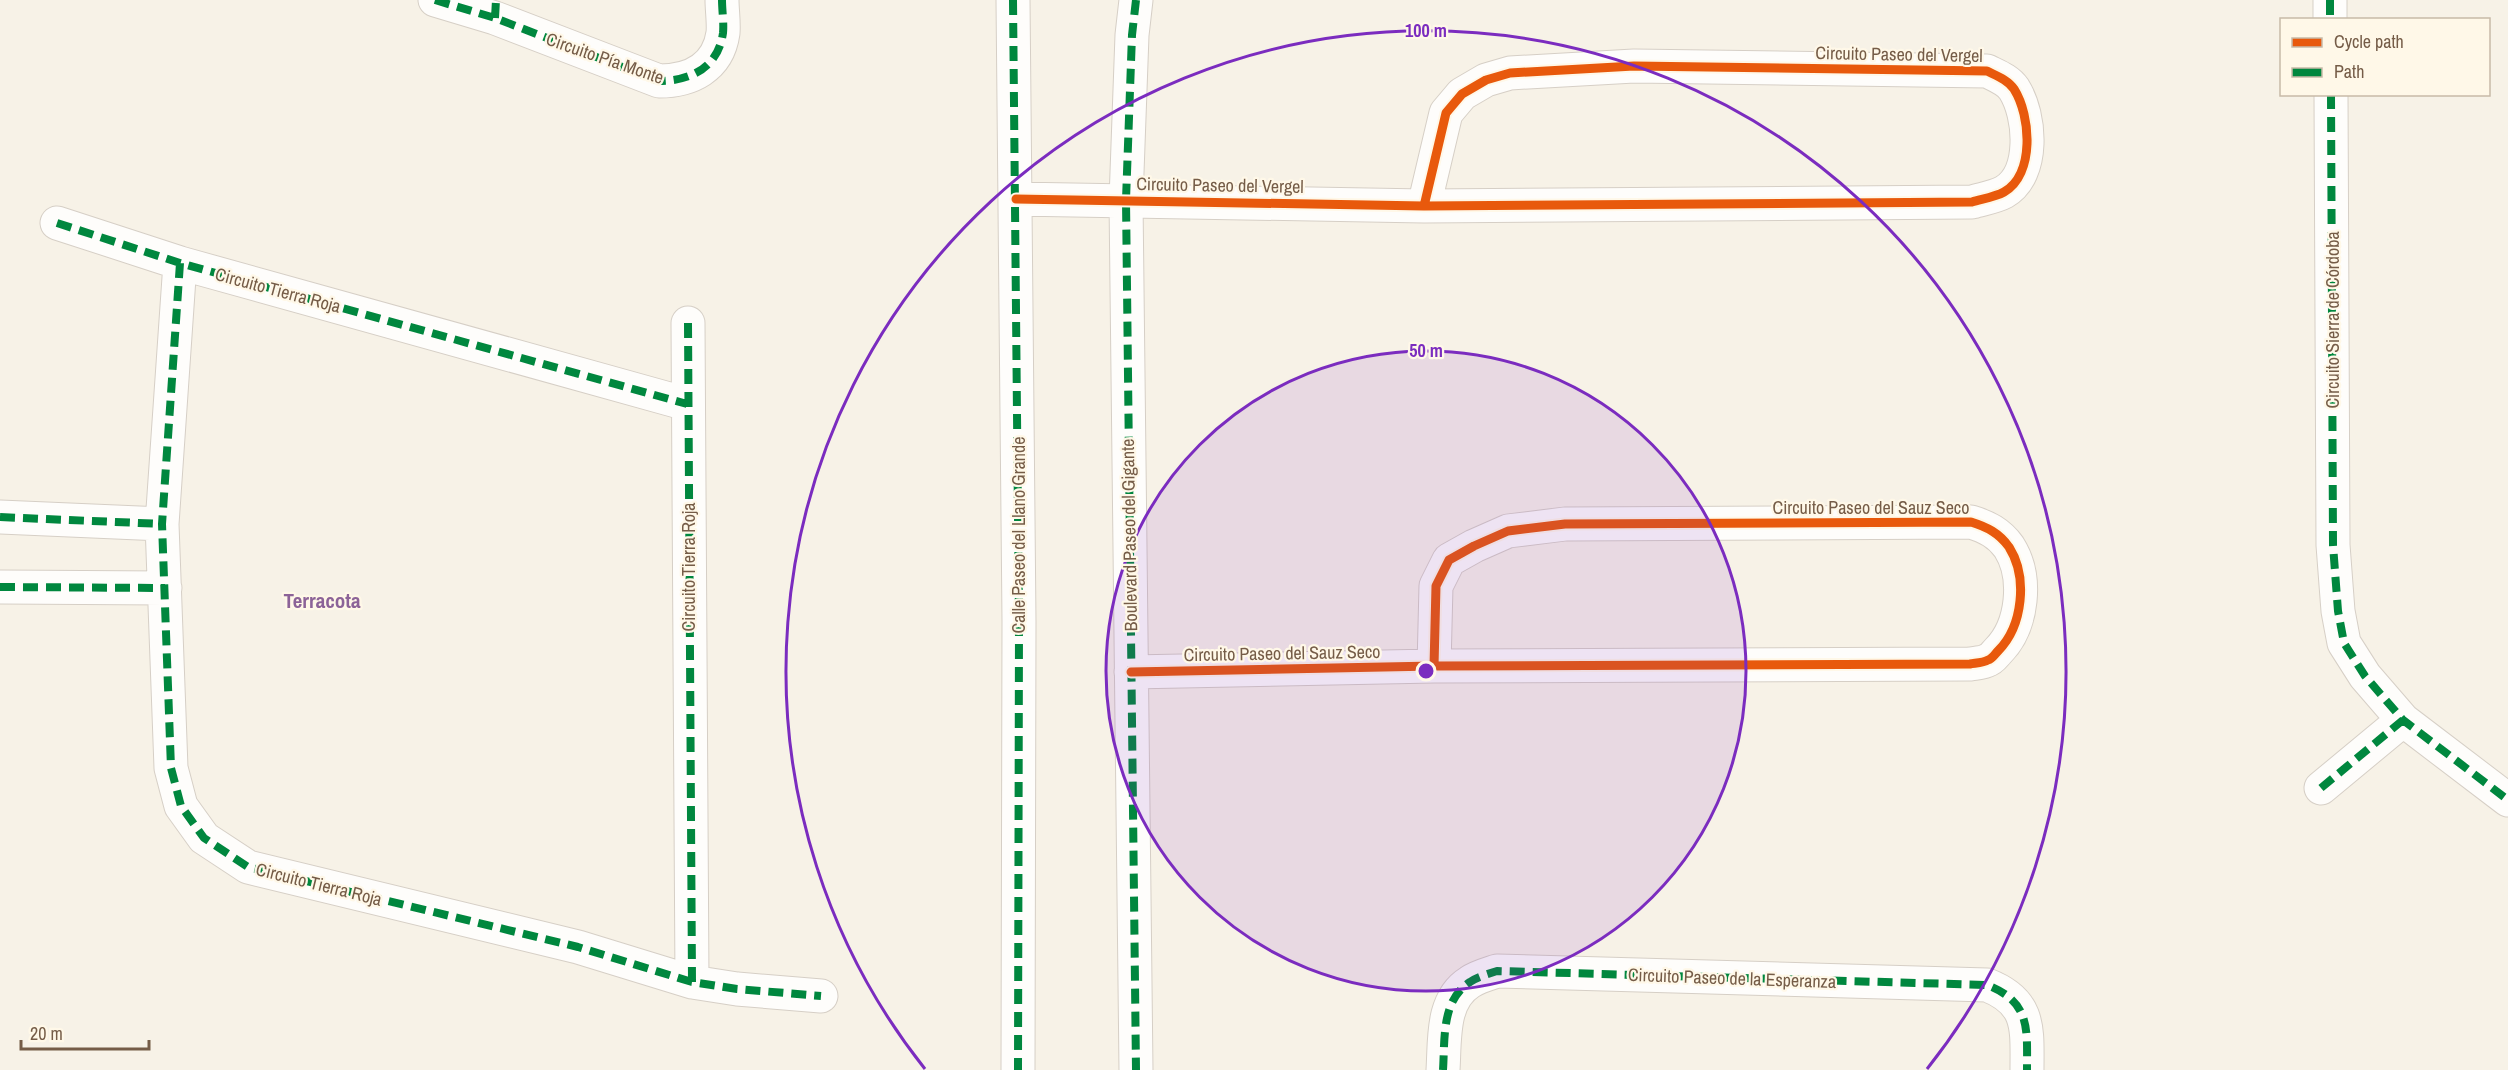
<svg xmlns="http://www.w3.org/2000/svg" width="2508" height="1070" viewBox="0 0 2508 1070" font-family="'Archivo Narrow',sans-serif">
	<style>
		.lines { fill: none; stroke-linecap: round; stroke-linejoin: round }
		.street-casing { stroke: #d6cfc6; stroke-width: 35 }
		.street { stroke: #fefdfb; stroke-width: 33 }
		.quiet { stroke: #00873e; stroke-width: 8; stroke-dasharray: 15 8; stroke-linecap: butt }
		.cycleway-casing { stroke: #fff8e8; stroke-width: 13 }
		.cycleway { stroke: #e8590c; stroke-width: 9 }
		.ring { fill: none; stroke: #7b2cbf; stroke-width: 3 }
		.labels { text-anchor: middle; dominant-baseline: central; stroke-width: 4.5; stroke-linejoin: round; paint-order: stroke }
		.street-label { font-size: 18px; fill: #755c47; stroke: #fff8e8 }
		.quarter-label { font-size: 21px; font-weight: bold; fill: #8c6398; stroke: #fff8e8 }
		.centre { fill: #7b2cbf; stroke: #fff8e8; stroke-width: 3 }
		.ring-label { font-size: 18px; text-anchor: middle; font-weight: bold; fill: #7b2cbf; stroke: #fff8e8; stroke-width: 4.5; stroke-linejoin: round; paint-order: stroke }
	</style>
	<rect width="100%" height="100%" fill="#f7f2e7"/>
	<g class="lines">
		<defs>
			<path id="street" d="M 435,0 L 495,18 L 659,81 C 690,81 718,68 723,33 C 724,23 722,10 722,0
				M 1013,0 L 1019,621 L 1018,1070
				M 1136,0 L 1132,35 L 1126,200 L 1136,1070
				M 2330,0 L 2330,20
				M 2331,94 L 2333,545 L 2338,611 L 2344,643 L 2365,676 L 2403,720 L 2508,800
				M 1016,199 L 1424,206 L 1972,202 C 1982,199 1995,197 2004,192 C 2035,174 2031,116 2014,89 C 2008,80 1997,76 1987,71 L 1634,66 L 1510,73 L 1486,80 L 1462,94 L 1446,113 L 1424,206
				M 57,223 L 180,263 L 687,404
				M 180,263 L 162,524 L 171,768 L 181,806 L 204,838 L 248,867 L 578,947 L 692,982 L 737,989 L 821,996
				M 688,323 L 692,982
				M 0,517 L 162,524
				M 0,587 L 165,588
				M 1131,672 L 1434,666 L 1970,664 C 1975,663 1983,663 1988,660 C 1992,659 1995,654 1998,651 C 2023,626 2028,577 2009,547 C 1999,533 1987,527 1971,522 L 1565,524 L 1508,531 L 1474,546 L 1449,560 L 1436,586 L 1434,666
				M 2321,788 L 2403,720
				M 1443,1070 C 1445,1040 1441,1000 1470,982 C 1477,977 1488,974 1497,971 L 1987,985 C 2031,1002 2027,1029 2027,1070"/>
		</defs>
		<use href="#street" class="street-casing"/>
		<use href="#street" class="street"/>
		<path class="quiet" d="M 435,0 L 495,18 L 659,81 C 690,81 718,68 723,33 C 724,23 722,10 722,0
			M 1013,0 L 1019,621 L 1018,1070
			M 1136,0 L 1132,35 L 1126,200 L 1136,1070
			M 2330,0 L 2330,20
			M 495,18 L 496,0
			M 2331,94 L 2333,545 L 2338,611 L 2344,643 L 2365,676 L 2403,720 L 2508,800
			M 57,223 L 180,263 L 687,404
			M 180,263 L 162,524 L 171,768 L 181,806 L 204,838 L 248,867 L 578,947 L 692,982 L 737,989 L 821,996
			M 688,323 L 692,982
			M 0,517 L 162,524
			M 0,587 L 165,588
			M 2321,788 L 2403,720
			M 1443,1070 C 1445,1040 1441,1000 1470,982 C 1477,977 1488,974 1497,971 L 1987,985 C 2031,1002 2027,1029 2027,1070"/>
		<defs>
			<path id="cycleway" d="M 1016,199 L 1424,206 L 1972,202 C 1982,199 1995,197 2004,192 C 2035,174 2031,116 2014,89 C 2008,80 1997,76 1987,71 L 1634,66 L 1510,73 L 1486,80 L 1462,94 L 1446,113 L 1424,206
				M 1131,672 L 1434,666 L 1970,664 C 1975,663 1983,663 1988,660 C 1992,659 1995,654 1998,651 C 2023,626 2028,577 2009,547 C 1999,533 1987,527 1971,522 L 1565,524 L 1508,531 L 1474,546 L 1449,560 L 1436,586 L 1434,666"/>
		</defs>
		<use href="#cycleway" class="cycleway-casing"/>
		<use href="#cycleway" class="cycleway"/>
	</g>
	<circle cx="1426" cy="671" r="320" fill="#7b2cbf" fill-opacity=".12"/>
	<g class="ring">
		<circle cx="1426" cy="671" r="320"/>
		<path d="M925 1069A640 640 0 1 1 1927 1069"/>
	</g>
	<g class="labels">
		<g class="street-label">
			<text transform="translate(1899 54) rotate(1)">Circuito Paseo del Vergel</text>
			<text transform="translate(605 58) rotate(19)">Circuito Pía Monte</text>
			<text transform="translate(1220 185) rotate(1)">Circuito Paseo del Vergel</text>
			<text transform="translate(278 290) rotate(15)">Circuito Tierra Roja</text>
			<text transform="translate(2332 320) rotate(-90)">Circuito Sierra de Córdoba</text>
			<text x="1871" y="507">Circuito Paseo del Sauz Seco</text>
			<text transform="translate(1018 535) rotate(-90)">Calle Paseo del Llano Grande</text>
			<text transform="translate(1129 535) rotate(-91)">Boulevard Paseo del Gigante</text>
			<text transform="translate(688 567) rotate(-90)">Circuito Tierra Roja</text>
			<text transform="translate(1282 653) rotate(-1)">Circuito Paseo del Sauz Seco</text>
			<text transform="translate(319 884) rotate(14)">Circuito Tierra Roja</text>
			<text transform="translate(1732 978) rotate(2)">Circuito Paseo de la Esperanza</text>
		</g>
		<g class="quarter-label">
			<text x="322" y="600">Terracota</text>
		</g>
	</g>
	<circle cx="1426" cy="671" r="9" class="centre"/>
	<g class="ring-label">
		<text x="1426" y="37">100 m</text>
		<text x="1426" y="357">50 m</text>
	</g>
	<rect x="2280" y="18" width="210" height="78" fill="#fff8e8" stroke="#c8baa8" stroke-width="1.5"/>
	<rect x="2292" y="38" width="30" height="9" fill="#e8590c" stroke="#c8baa8" stroke-width="1.5"/>
	<text x="2334" y="48" font-size="18" fill="#755c47">Cycle path</text>
	<rect x="2292" y="68" width="30" height="9" fill="#00873e" stroke="#c8baa8" stroke-width="1.5"/>
	<text x="2334" y="78" font-size="18" fill="#755c47">Path</text>
	<path d="M21 1040v9h128v-9" fill="none" stroke="#755c47" stroke-width="3"/>
	<text x="30" y="1040" font-size="18" fill="#755c47" stroke="#fff8e8" stroke-width="4.5" paint-order="stroke">20 m</text>
</svg>
